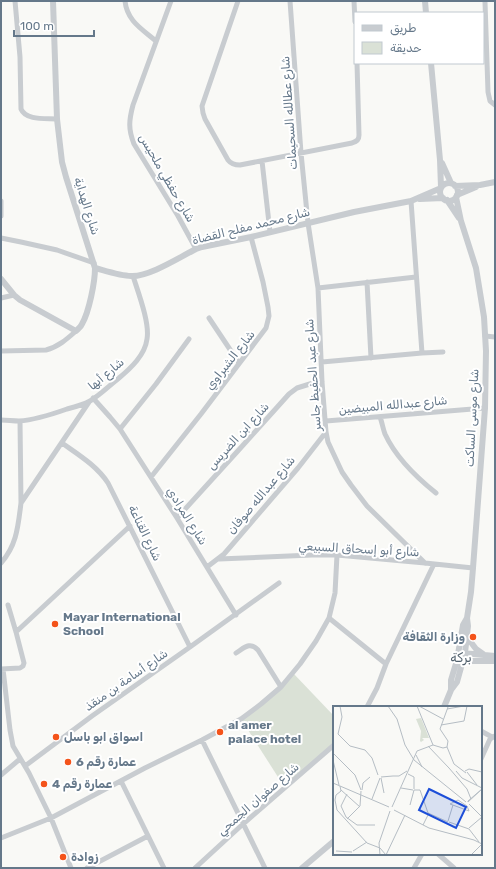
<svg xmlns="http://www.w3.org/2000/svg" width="496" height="869" viewBox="0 0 496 869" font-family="Rubik,'Noto Naskh Arabic',sans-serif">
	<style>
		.green { fill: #dae1d6 }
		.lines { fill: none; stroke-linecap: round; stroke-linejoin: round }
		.minor { stroke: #c8ccd0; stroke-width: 5 }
		.tertiary { stroke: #c8ccd0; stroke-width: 6 }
		.poi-dot { fill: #f4531a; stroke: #fff; stroke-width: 1.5 }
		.labels { text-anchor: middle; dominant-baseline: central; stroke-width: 4; stroke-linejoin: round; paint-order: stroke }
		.street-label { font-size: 12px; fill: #65788a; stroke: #fff }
		.poi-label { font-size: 12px; font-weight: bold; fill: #65788a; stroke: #fff; text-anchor: start }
		.neighbourhood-label { font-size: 13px; fill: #53626e; stroke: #fff }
		.inset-road { fill: none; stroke: #b5bdc4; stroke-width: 1 }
		.view { fill: #1d4ed8; fill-opacity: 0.15; stroke: #1d4ed8; stroke-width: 2 }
		.inset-edge { fill: none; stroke: #65788a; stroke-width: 2 }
	</style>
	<rect width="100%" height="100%" fill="#f9f9f6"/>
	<path class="green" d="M 293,673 L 334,716 L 334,745 L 285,788 L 241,719 Z"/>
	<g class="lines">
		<path class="minor" d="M 15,1 L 20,57 L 21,109 C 26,121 47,118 57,119
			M 125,1 C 127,21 142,29 156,41
			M 171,1 L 133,105 C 129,120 128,129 134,144 L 178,216 L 196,249
			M 238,1 L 202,106 L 203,113 L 205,119 L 228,160 C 231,164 234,165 240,165 L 352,143 C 357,141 359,140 359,135 L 357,63
			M 290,1 L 301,153 L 308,223 L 318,288 L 322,382 L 326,432 L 328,442 L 342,472 L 351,485 L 367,506 L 425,563
			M 354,1 L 355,22
			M 485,2 L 488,92 L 490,101 L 495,105
			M 262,161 L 270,232
			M 1,201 L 1,216
			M 411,201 L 422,353
			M 1,238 L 21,242 L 57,250 L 94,263
			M 367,282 L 371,358
			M 318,288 L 416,277
			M 1,298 L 14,295
			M 209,318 L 239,363
			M 485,336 L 495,337
			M 1,351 L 46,350 C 58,347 67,339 76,331
			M 322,362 L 422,353 L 443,352
			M 93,398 L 110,417 L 120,429 L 177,518 L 236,615
			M 380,417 C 382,422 383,429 385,434 C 396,458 416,477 436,493
			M 1,420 C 7,420 13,421 19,421 C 34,420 53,414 67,409 C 75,407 83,405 90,401 C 100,395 110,385 119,378 C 131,368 145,355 147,339 C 150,323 138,292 133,276
			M 326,421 L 485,408
			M 120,429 L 156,384 L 189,339
			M 62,443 C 79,455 97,466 108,483 L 190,647
			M 151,477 L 201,414 L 266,328 L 269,316 L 268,307 L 263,282 L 251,237
			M 21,503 L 89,402
			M 177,518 L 236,453 L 289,394 L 297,388 L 313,383 L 322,382
			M 219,559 L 312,555 L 337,555 L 425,563 L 473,568
			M 1,563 C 17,545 18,526 21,503 L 20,421
			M 207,567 L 224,554 L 231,546 L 298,468 L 326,432
			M 329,618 L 386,664
			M 16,632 L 130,526
			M 236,653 C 244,648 250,641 258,650 L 281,687
			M 1,669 L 20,668 L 23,666 L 24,663 L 16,632 L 8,605
			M 3,669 L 10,730 L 13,746 L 29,773 L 51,818 L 71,868
			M 367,707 L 377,688 L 386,664 L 434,564
			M 481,731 L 492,737
			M 202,740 L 265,868
			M 481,759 L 490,739 L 495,736
			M 25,766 L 92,716 L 190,647 L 279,583
			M 1,775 L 20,759
			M 121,781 L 164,868
			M 1,838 L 51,818 L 145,768 L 202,740 L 241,719 L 261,704 L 281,687 L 300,664 L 316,641 L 329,618 L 335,593 L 337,555
			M 438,854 L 454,868
			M 87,868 L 148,836
			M 195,868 L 243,824 L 334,745
			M 414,868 L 422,854"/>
		<path class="tertiary" d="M 425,1 L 426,13
			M 431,63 L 440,160 L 441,187
			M 442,163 L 451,183
			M440 192a9 9 0 1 1 18 0a9 9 0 1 1-18 0Z
			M 455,186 L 480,185 L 495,182
			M 457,195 L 476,187
			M 420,199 L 443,198
			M 447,200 L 459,218
			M 95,268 C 106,271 121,276 131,276 C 149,277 180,257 196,249 L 202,247 L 251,237 L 354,212 L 411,201 L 441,188
			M 1,279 L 14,295 L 20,300 L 76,331 C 78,329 81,327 82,324 C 89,312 95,282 95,268 L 66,177 L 62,162 L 57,119 L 53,1
			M 467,637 L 476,649 L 483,654
			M 462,653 L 495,656
			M 461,661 L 495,661
			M 451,690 L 451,680 L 457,660 L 463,625 L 467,618
			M 444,707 L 451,690 L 457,682 L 465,653 L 468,626 L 467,618 L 471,592 L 473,568 L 485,408 L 486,351 L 484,317 L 476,268 L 461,221 L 456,197
			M 302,868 L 334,841"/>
	</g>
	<g class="poi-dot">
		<circle cx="55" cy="624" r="4"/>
		<circle cx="473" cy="637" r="4"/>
		<circle cx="220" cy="732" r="4"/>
		<circle cx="56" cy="737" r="4"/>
		<circle cx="68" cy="762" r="4"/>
		<circle cx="44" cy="784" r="4"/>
		<circle cx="63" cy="857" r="4"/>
	</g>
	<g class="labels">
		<g class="street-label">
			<text transform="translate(289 113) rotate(-94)">شارع عطالله السحيمات</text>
			<text transform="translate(167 178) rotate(60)">شارع حفظي ملحيس</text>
			<text transform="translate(87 206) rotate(72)">شارع الهداية</text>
			<text transform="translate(251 226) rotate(-14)">شارع محمد مفلح القضاة</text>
			<text transform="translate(230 360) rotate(-52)">شارع الشبراوي</text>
			<text transform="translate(106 374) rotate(-40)">شارع أبها</text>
			<text transform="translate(313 375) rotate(-94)">شارع عبد الحفيظ جاسر</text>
			<text transform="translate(393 405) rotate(-5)">شارع عبدالله المبيضين</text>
			<text transform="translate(472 418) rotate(-87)">شارع موسى الساكت</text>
			<text transform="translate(238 436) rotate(-48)">شارع ابن الضريس</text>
			<text transform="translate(261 495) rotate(-50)">شارع عبدالله صوفان</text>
			<text transform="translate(187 516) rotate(58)">شارع المرادي</text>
			<text transform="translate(145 533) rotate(64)">شارع القناعة</text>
			<text transform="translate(359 549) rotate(3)">شارع أبو إسحاق السبيعي</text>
			<text transform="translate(126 680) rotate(-35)">شارع أسامة بن منقذ</text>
			<text transform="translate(258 799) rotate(-41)">شارع صفوان الجمحي</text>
		</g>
		<g class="poi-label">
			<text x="63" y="617">Mayar International<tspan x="63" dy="14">School</tspan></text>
			<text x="465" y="637" text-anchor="end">وزارة الثقافة</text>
			<text x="228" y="725">al amer<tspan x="228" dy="14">palace hotel</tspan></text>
			<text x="64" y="737">اسواق ابو باسل</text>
			<text x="76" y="762">عمارة رقم 6</text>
			<text x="52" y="784">عمارة رقم 4</text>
			<text x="71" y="857">زوادة</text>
		</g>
		<g class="neighbourhood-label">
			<text x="461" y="657">بركة</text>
		</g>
	</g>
	<g transform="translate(333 706)">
		<rect width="149" height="149" fill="#f9f9f6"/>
		<path d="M 88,12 L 96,32 L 89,32 L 91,34 L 88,36 L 92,40 L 87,35 L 88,25 L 83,13 Z" fill="#dae1d6"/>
		<path class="inset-road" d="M 7,0 L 9,11 L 5,28 L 17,40 L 32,44 L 39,52 L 45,69M 55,0 L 64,13 L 72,39 L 81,54 L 133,96M 84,0 L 100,39M 86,0 L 110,13M 114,3 L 131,0M 108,19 L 131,15 L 134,0M 95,40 L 116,62 L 134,83 L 138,93M 114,41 L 121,58 L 133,67M 84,45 L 100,39 L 110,42 L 114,41 L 115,35 L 107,23 L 115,1M 0,47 L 22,69 L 28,84M 83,49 L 89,61M 0,54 L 6,79M 123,65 L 129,72 L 149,82M 132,65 L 136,63 L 149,66M 134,66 L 144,79M 75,68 L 81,71 L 81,83M 60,70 L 66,70 L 74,65M 48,71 L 60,70M 48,72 L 51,87M 0,77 L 56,101M 7,80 L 8,85 L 3,89 L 2,94 L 4,104 L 34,137 L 47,142 L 53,149M 68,82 L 80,84M 149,83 L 135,95 L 135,96 L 149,83M 8,84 L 27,101M 29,84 L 30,77 L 37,71M 81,84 L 87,84 L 95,107 L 115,116M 14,88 L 8,100 L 13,111 L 24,119 L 42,119M 39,93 L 47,72M 125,94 L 134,100 L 136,105 L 117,98 ZM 136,98 L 149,111M 77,99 L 81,84M 27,100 L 28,85M 59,101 L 84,45M 61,104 L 96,122 L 141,134 L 149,138 L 148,139M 14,113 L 27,100M 115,115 L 120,99M 116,116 L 136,123M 90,119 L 96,107M 136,122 L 149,111M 136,123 L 146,136M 3,145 L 19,146M 20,145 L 34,136M 47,149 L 46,137 L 57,105M 53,149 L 72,109M 138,149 L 149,138"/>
		<path class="view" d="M 96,83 L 133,101 L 123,122 L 86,104 Z"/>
		<rect width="149" height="149" class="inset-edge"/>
	</g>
	<rect width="496" height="869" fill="none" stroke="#65788a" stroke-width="4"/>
	<rect x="354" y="12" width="130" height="52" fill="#ffffff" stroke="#c1c9d0"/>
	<rect x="362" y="25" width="20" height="6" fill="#c8ccd0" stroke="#c1c9d0"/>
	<text x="390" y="32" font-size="12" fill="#65788a">طريق</text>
	<rect x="362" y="42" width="20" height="12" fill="#dae1d6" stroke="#c1c9d0"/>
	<text x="390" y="52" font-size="12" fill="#65788a">حديقة</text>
	<path d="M14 30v6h80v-6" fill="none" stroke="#65788a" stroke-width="2"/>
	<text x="20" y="30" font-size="12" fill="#65788a" stroke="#ffffff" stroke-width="3" paint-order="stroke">100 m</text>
</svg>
